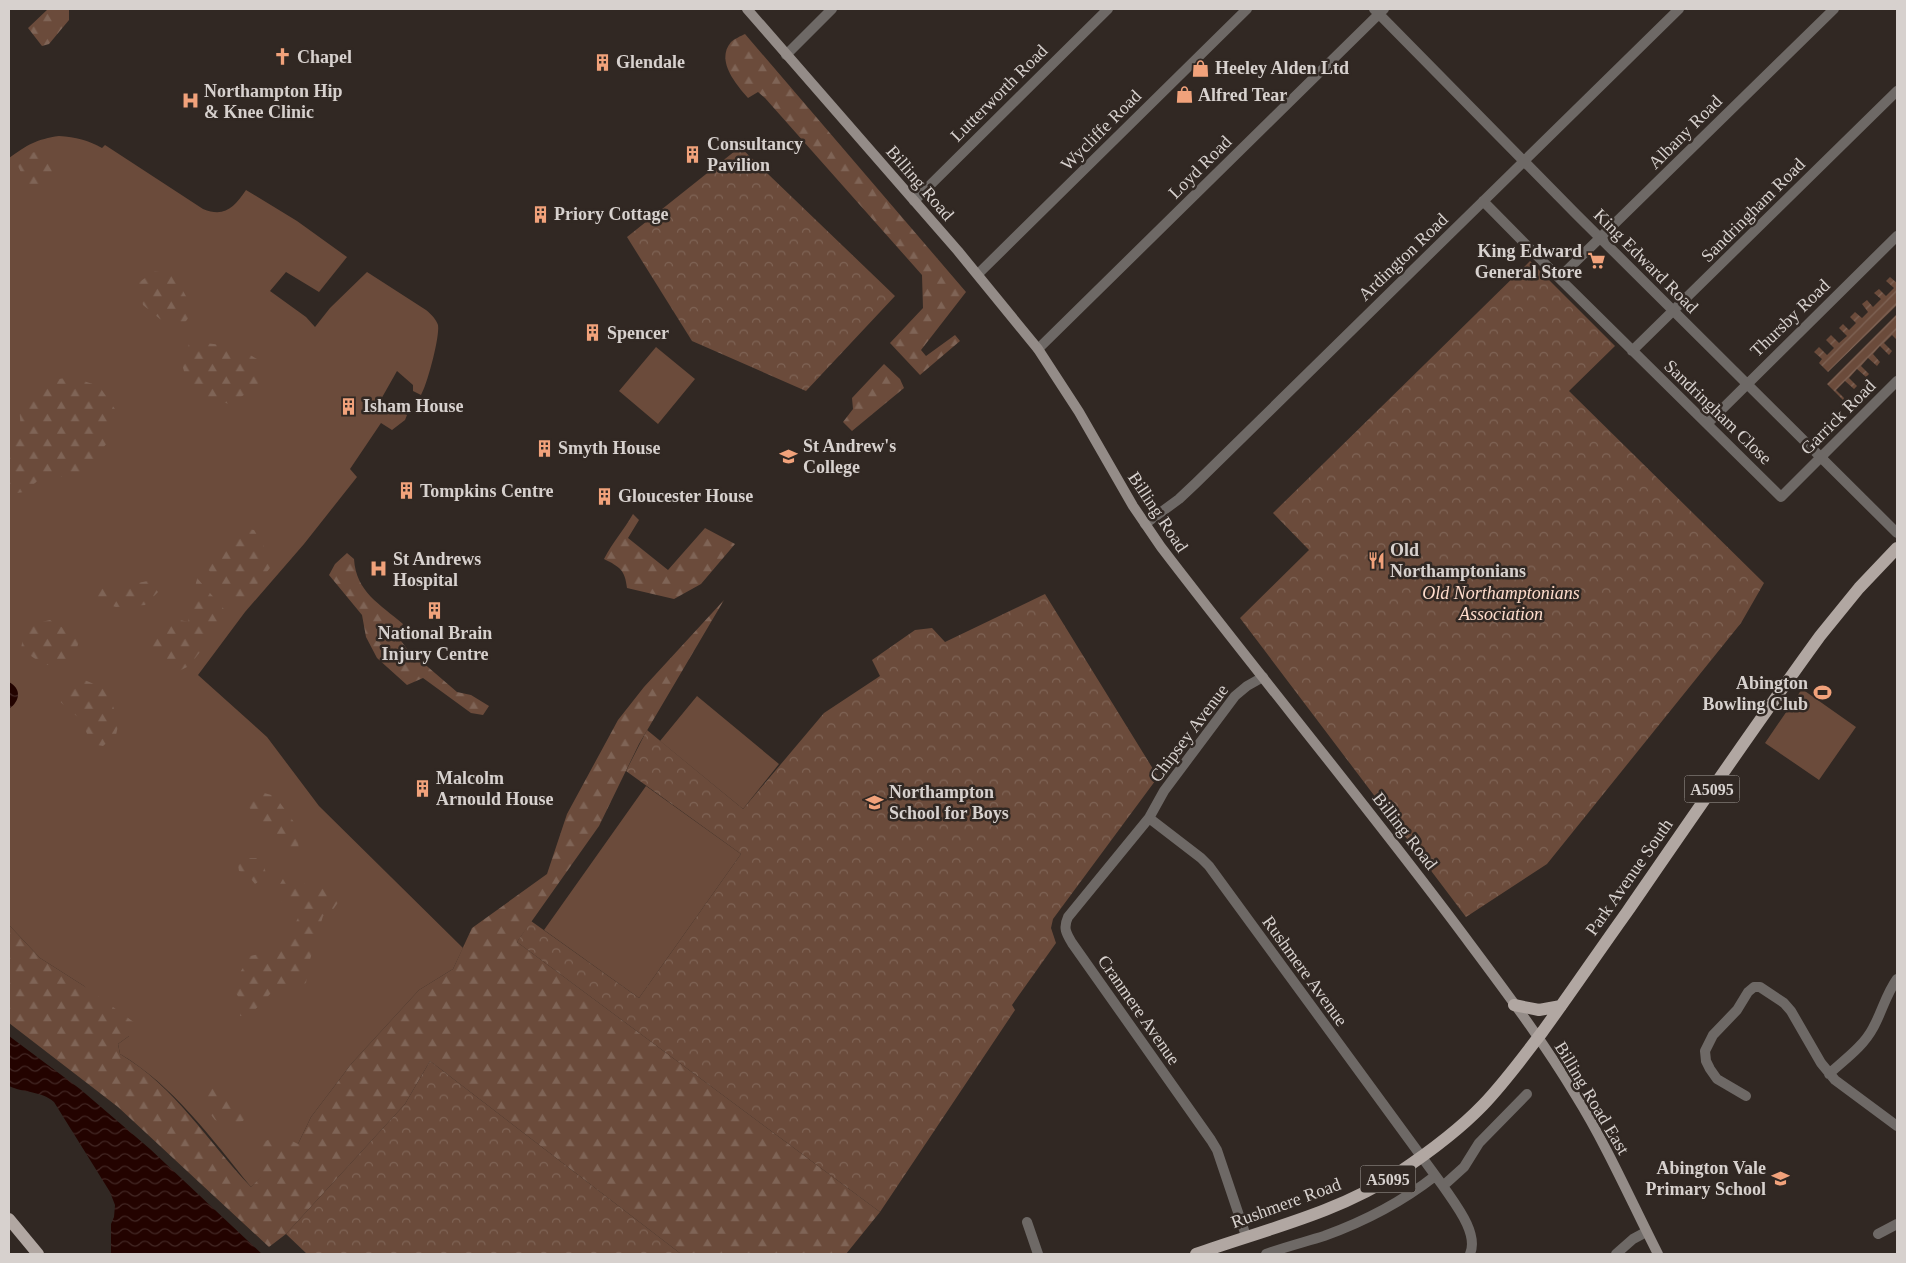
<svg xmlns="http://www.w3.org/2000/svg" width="1906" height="1263" viewBox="0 0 1906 1263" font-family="Georgia,serif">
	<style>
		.grass { fill: #6b4b3b }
		.forest { fill: url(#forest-firs) }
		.park { fill: url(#park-crowns) }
		.garden { fill: url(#garden-furrows) }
		.water { fill: url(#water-waves) }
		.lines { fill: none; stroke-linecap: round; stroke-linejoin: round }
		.street { stroke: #6e6966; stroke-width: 10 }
		.secondary { stroke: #948c88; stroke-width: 10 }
		.primary { stroke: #b1a7a2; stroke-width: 12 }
		.labels { text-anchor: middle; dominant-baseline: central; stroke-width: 5; stroke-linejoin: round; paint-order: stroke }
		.shield { fill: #312823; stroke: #a59e9b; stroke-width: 1 }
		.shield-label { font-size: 16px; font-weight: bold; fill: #d7d1ce }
		.poi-label { font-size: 18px; font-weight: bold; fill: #d7d1ce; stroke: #312823; text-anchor: start }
		.street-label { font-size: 18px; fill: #d7d1ce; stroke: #312823 }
		.park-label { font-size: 18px; font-style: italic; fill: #fedccc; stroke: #312823 }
	</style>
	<defs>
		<pattern id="forest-firs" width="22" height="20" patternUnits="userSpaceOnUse" patternTransform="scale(1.25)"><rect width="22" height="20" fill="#6b4b3b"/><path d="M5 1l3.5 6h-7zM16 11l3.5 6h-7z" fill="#7f6456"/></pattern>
		<pattern id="park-crowns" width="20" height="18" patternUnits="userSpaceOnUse" patternTransform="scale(1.25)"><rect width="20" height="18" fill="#6b4b3b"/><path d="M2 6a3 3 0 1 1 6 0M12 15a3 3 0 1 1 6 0" fill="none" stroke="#7f6456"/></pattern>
		<pattern id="garden-furrows" width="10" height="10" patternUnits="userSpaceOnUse" patternTransform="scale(1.25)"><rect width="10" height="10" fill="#6b4b3b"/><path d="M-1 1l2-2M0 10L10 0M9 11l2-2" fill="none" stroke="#7f6456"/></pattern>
		<pattern id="water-waves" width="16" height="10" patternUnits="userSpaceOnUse" patternTransform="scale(1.25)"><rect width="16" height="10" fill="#230300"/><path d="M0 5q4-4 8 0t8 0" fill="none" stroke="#422724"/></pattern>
	</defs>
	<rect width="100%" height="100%" fill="#312823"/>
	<path class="grass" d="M 59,136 C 76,137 88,140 102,148 L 105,145 L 203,209 C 225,218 234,207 246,190 L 297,221 L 347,257 L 319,292 L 286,272 L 270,291 L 306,317 L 315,327 L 330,308 L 367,272 L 426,310 C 431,314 436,319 438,325 C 440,337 427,385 421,395 L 413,391 L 413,385 L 397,371 L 380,401 L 394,410 L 398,409 L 407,415 L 405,420 L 392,430 L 381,423 L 350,469 L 357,477 L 304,544 L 245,612 L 198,675 L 267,737 L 319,806 L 463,948 L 453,969 L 419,990 L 352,1063 L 311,1117 L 298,1144 L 251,1187 C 212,1139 173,1085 120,1054 L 118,1044 L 129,1036 L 84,986 L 40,958 L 9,925 L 9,158 C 27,145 37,139 59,136 Z
		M 656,347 L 695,379 L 658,424 L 619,391 Z
		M 1802,689 L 1856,727 L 1819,780 L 1765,743 Z
		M 697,696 L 779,764 L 743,809 L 660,741 Z
		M 646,786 L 741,854 L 639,998 L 544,930 Z"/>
	<path class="forest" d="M 48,9 L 69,9 L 69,20 L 49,44 L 42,46 L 28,28 Z
		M 745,34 L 966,292 L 921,350 L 926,356 L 955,335 L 960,341 L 920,375 L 890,343 L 923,308 L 922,275 L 765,98 L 758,92 L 748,98 C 737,85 715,61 731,42 C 734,39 741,36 745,34 Z
		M 44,150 L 55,156 L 57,173 L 46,187 L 29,189 L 17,164 L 21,155 Z
		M 155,271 L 175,276 L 194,311 L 182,326 L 160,319 L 143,305 L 138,283 Z
		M 190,341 L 237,347 L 257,359 L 264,378 L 250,391 L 230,404 L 208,399 L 189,389 L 182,364 Z
		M 884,364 L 900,379 L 904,388 L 852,431 L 843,422 L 853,409 L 852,398 Z
		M 71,377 L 99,386 L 117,412 L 107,443 L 86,469 L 69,478 L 46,474 L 24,492 L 9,494 L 9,457 L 21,432 L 19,403 L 41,382 Z
		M 633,514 L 639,520 L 628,538 L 668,570 L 705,528 L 735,544 L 701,584 L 674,599 L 627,588 C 625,570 620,567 604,559 C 612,543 624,530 633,514 Z
		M 233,527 L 254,530 L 266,550 L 277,559 L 240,606 L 205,566 L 216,549 L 230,545 Z
		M 347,553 L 354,559 C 356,592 380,604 403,624 L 396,634 L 407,649 L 457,692 L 471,695 L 489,706 L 483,715 L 471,713 L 423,678 L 407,685 L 377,658 L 366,637 L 362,615 L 329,575 L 335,564 Z
		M 197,578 L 229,615 L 189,666 L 177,672 L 162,663 L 149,646 L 150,631 L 172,618 L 188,622 Z
		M 148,581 L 158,592 L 145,605 L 116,607 L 93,600 L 88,588 L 96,583 L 121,586 Z
		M 724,600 L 639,744 L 599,826 L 517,942 L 880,1212 L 846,1254 L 681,1254 L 430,1061 L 405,1104 L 286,1234 L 269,1247 L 118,1107 L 9,1023 L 9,925 L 40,958 L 84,986 L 135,1023 L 129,1036 L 118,1044 L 120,1054 C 176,1087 207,1141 251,1187 L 263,1175 L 263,1142 L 280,1135 L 298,1144 L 311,1117 L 352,1063 L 419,990 L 453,969 L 472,928 L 547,874 L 567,814 L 618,720 L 644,687 Z
		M 50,620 L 80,638 L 72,664 L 44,665 L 21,649 L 25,626 Z
		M 82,679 L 106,689 L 119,721 L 116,735 L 103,746 L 92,744 L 80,719 L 57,699 L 65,686 Z
		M 249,789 L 275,796 L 296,825 L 299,849 L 285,848 L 265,832 L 249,807 Z
		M 247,858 L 256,858 L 263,864 L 267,876 L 255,884 L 248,875 L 239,871 L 238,865 Z
		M 299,876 L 308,889 L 320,886 L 337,889 L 339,901 L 332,911 L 323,916 L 309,963 L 306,983 L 290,991 L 274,990 L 249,1016 L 240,1016 L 241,1001 L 236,993 L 241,971 L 250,956 L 274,951 L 284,946 L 300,914 L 297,906 L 287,907 L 278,897 L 279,886 L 284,877 Z
		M 215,1082 L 248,1115 L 243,1121 L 230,1125 L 215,1120 L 201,1102 L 201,1086 Z"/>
	<path class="park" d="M 740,147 L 895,296 L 806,391 L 692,341 L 627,237 Z
		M 1530,261 L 1615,346 L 1569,391 L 1764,583 L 1741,623 L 1547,864 L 1466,917 L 1240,618 L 1309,550 L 1273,513 Z
		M 1045,594 L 1158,777 L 1053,919 L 1051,928 L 1056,943 L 1012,1005 L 1015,1010 L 880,1212 L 517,942 L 531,921 L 639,998 L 741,854 L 626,771 L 647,730 L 743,809 L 824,713 L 880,676 L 872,660 L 915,630 L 932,628 L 945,642 Z
		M 430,1061 L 681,1254 L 307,1254 L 286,1234 L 405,1104 Z"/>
	<path class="garden" d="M 1890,277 L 1897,283 L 1897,305 L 1828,372 L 1819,363 L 1822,359 L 1814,352 L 1819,347 L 1827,355 L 1834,348 L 1826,340 L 1831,335 L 1839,343 L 1847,336 L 1839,328 L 1843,324 L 1849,330 L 1856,323 L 1850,317 L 1855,312 L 1862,318 L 1868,312 L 1862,304 L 1867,300 L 1873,307 L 1881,299 L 1874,293 L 1879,289 L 1886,296 L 1894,288 L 1886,281 Z
		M 1897,314 L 1897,340 L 1892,335 L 1884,343 L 1892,351 L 1889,355 L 1880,346 L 1873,354 L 1880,362 L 1877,366 L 1868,358 L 1861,366 L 1869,374 L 1866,377 L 1857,369 L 1849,378 L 1857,386 L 1854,389 L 1845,381 L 1836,390 L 1844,398 L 1843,400 L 1827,384 Z"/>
	<path class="water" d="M 9,682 C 22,689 20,701 9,709 Z
		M 9,1036 L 80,1089 L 150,1149 L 262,1254 L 111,1254 L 111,1224 L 114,1217 L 115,1205 L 110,1192 L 54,1102 C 42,1091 24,1093 9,1086 Z"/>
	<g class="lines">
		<path class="street" d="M 1374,9 L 1576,214 L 1897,533
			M 786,55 L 832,9
			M 914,201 L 1108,9
			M 1483,201 L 1559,278 L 1781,497 L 1897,381
			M 978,274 L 1247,9
			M 1559,278 L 1834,9
			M 1038,349 L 1384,9
			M 1632,351 L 1897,91
			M 1707,424 L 1897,236
			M 1145,524 L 1179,499 L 1196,483 L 1679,9
			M 1149,818 L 1201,858 L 1209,866 L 1443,1186 C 1455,1204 1479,1233 1470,1254
			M 1829,1074 C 1844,1060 1863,1047 1873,1028 C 1882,1012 1886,994 1897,979
			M 1746,1096 L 1717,1079 L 1710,1069 L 1706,1061 L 1705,1051 L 1713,1035 L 1737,1010 L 1748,992 L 1754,987 L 1760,987 L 1784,1003 L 1791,1011 L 1821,1063 L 1835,1080 L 1897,1126
			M 1443,1186 L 1464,1167 L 1479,1143 L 1527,1094
			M 1027,1222 L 1038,1254
			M 1878,1234 L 1897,1224
			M 1246,1236 L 1217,1150 L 1211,1140 L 1072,943 C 1066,933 1063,928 1068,917 L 1149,818 L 1164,791 L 1235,696 L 1247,686 L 1263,677
			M 1266,1254 C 1285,1247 1305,1242 1324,1236 C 1363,1222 1403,1201 1435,1176
			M 1616,1254 L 1633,1239 L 1646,1232"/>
		<path class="secondary" d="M 747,9 L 958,251 L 1038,349 L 1079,412 L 1133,506 L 1161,547 C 1258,674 1360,797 1456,925 C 1497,980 1540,1036 1576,1096 C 1607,1146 1631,1201 1658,1254"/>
		<path class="primary" d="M 1514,1005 L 1539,1010 L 1561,1006
			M 9,1219 L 38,1254
			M 1196,1254 C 1263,1230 1338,1213 1398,1173 C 1428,1153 1458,1131 1483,1105 C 1505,1082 1524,1056 1543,1031 C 1572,991 1599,951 1627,912 C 1691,819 1754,727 1820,636 L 1859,588 L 1897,548"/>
	</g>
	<defs>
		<symbol id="church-bare" viewBox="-9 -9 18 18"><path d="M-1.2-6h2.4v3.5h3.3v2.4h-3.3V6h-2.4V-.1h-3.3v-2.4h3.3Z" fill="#f1a27b" stroke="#312823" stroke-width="2.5" paint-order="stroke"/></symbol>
		<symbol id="building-bare" viewBox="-9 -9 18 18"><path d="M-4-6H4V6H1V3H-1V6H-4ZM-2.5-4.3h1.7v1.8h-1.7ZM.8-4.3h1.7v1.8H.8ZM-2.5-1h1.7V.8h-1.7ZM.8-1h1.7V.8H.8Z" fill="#f1a27b" stroke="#312823" stroke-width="2.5" paint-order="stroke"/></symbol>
		<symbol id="shop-bare" viewBox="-9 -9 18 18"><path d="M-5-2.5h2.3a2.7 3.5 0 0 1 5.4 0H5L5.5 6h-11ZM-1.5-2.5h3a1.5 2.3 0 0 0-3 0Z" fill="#f1a27b" stroke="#312823" stroke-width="2.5" paint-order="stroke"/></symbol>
		<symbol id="hospital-bare" viewBox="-9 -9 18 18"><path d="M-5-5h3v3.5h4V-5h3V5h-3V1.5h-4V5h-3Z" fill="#f1a27b" stroke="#312823" stroke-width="2.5" paint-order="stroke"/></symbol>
		<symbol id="supermarket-bare" viewBox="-9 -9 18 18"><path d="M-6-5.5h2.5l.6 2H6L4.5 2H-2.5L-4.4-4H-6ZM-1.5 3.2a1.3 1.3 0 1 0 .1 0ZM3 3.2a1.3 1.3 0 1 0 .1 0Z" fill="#f1a27b" stroke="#312823" stroke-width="2.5" paint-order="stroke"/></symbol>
		<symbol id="school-bare" viewBox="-9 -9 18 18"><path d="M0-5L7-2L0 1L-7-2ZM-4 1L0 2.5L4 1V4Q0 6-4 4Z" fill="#f1a27b" stroke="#312823" stroke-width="2.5" paint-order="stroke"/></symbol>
		<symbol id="restaurant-bare" viewBox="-9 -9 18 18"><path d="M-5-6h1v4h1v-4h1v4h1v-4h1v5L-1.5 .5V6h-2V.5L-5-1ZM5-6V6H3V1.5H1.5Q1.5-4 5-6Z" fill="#f1a27b" stroke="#312823" stroke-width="2.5" paint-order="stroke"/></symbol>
		<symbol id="stadium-bare" viewBox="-9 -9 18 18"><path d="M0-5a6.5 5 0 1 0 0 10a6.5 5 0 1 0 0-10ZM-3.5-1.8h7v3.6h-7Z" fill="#f1a27b" stroke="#312823" stroke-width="2.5" paint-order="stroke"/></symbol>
	</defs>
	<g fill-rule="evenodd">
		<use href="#church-bare" x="270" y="44" width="25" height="25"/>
		<use href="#building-bare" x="590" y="50" width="25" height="25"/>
		<use href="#shop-bare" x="1188" y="56" width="25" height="25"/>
		<use href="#shop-bare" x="1172" y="82" width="25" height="25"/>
		<use href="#hospital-bare" x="178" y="88" width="25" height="25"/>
		<use href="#building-bare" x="680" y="142" width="25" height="25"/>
		<use href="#building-bare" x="528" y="202" width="25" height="25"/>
		<use href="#supermarket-bare" x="1584" y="248" width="25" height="25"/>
		<use href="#building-bare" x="580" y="320" width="25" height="25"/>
		<use href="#building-bare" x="336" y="394" width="25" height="25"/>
		<use href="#building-bare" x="532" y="436" width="25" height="25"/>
		<use href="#school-bare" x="776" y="444" width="25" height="25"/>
		<use href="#building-bare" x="394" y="478" width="25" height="25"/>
		<use href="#building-bare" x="592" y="484" width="25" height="25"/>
		<use href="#restaurant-bare" x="1364" y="548" width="25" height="25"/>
		<use href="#hospital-bare" x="366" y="556" width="25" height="25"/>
		<use href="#building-bare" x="422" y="598" width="25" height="25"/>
		<use href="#stadium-bare" x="1810" y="680" width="25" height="25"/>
		<use href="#building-bare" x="410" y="776" width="25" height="25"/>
		<use href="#school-bare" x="862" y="790" width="25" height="25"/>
		<use href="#school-bare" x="1768" y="1166" width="25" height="25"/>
	</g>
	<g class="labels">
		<g class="shield">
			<rect x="1684.5" y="775.5" width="55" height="27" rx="4"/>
			<rect x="1360.5" y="1165.5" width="55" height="27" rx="4"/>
		</g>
		<g class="shield-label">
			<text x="1712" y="789">A5095</text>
			<text x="1388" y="1179">A5095</text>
		</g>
		<g class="poi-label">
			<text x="297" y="57">Chapel</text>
			<text x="616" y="62">Glendale</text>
			<text x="1215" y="68">Heeley Alden Ltd</text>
			<text x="204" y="91">Northampton Hip<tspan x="204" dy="21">&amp; Knee Clinic</tspan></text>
			<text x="1198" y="95">Alfred Tear</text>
			<text x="707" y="144">Consultancy<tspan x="707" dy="21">Pavilion</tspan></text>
			<text x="554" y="214">Priory Cottage</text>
			<text x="1582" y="251" text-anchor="end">King Edward<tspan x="1582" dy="21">General Store</tspan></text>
			<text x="607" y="333">Spencer</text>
			<text x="363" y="406">Isham House</text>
			<text x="803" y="446">St Andrew's<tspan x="803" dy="21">College</tspan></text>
			<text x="558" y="448">Smyth House</text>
			<text x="420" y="491">Tompkins Centre</text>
			<text x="618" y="496">Gloucester House</text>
			<text x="1390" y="550">Old<tspan x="1390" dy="21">Northamptonians</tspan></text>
			<text x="393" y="559">St Andrews<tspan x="393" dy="21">Hospital</tspan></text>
			<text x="435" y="633" text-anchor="middle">National Brain<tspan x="435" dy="21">Injury Centre</tspan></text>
			<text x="1808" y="683" text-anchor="end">Abington<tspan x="1808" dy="21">Bowling Club</tspan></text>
			<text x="436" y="778">Malcolm<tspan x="436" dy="21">Arnould House</tspan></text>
			<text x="889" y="792">Northampton<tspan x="889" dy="21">School for Boys</tspan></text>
			<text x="1766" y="1168" text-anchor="end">Abington Vale<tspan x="1766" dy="21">Primary School</tspan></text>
		</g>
		<g class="street-label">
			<text transform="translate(999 93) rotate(-45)">Lutterworth Road</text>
			<text transform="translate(1101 130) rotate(-45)">Wycliffe Road</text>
			<text transform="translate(1685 132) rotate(-45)">Albany Road</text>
			<text transform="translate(1200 167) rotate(-45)">Loyd Road</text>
			<text transform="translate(920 183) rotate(49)">Billing Road</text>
			<text transform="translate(1753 210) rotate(-45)">Sandringham Road</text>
			<text transform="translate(1403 257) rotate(-44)">Ardington Road</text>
			<text transform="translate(1646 261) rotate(45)">King Edward Road</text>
			<text transform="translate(1790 318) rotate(-44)">Thursby Road</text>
			<text transform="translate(1718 412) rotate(44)">Sandringham Close</text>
			<text transform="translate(1838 417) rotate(-45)">Garrick Road</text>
			<text transform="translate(1158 512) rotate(56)">Billing Road</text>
			<text transform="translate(1189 733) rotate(-53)">Chipsey Avenue</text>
			<text transform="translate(1405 831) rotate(52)">Billing Road</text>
			<text transform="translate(1629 877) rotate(-55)">Park Avenue South</text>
			<text transform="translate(1305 971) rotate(54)">Rushmere Avenue</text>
			<text transform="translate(1139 1010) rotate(55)">Cranmere Avenue</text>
			<text transform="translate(1592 1098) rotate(59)">Billing Road East</text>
			<text transform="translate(1286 1203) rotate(-20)">Rushmere Road</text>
		</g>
		<g class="park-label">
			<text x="1501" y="593">Old Northamptonians<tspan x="1501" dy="21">Association</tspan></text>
		</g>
	</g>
	<rect width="1906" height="1263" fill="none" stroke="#d7d1ce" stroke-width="20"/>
</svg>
